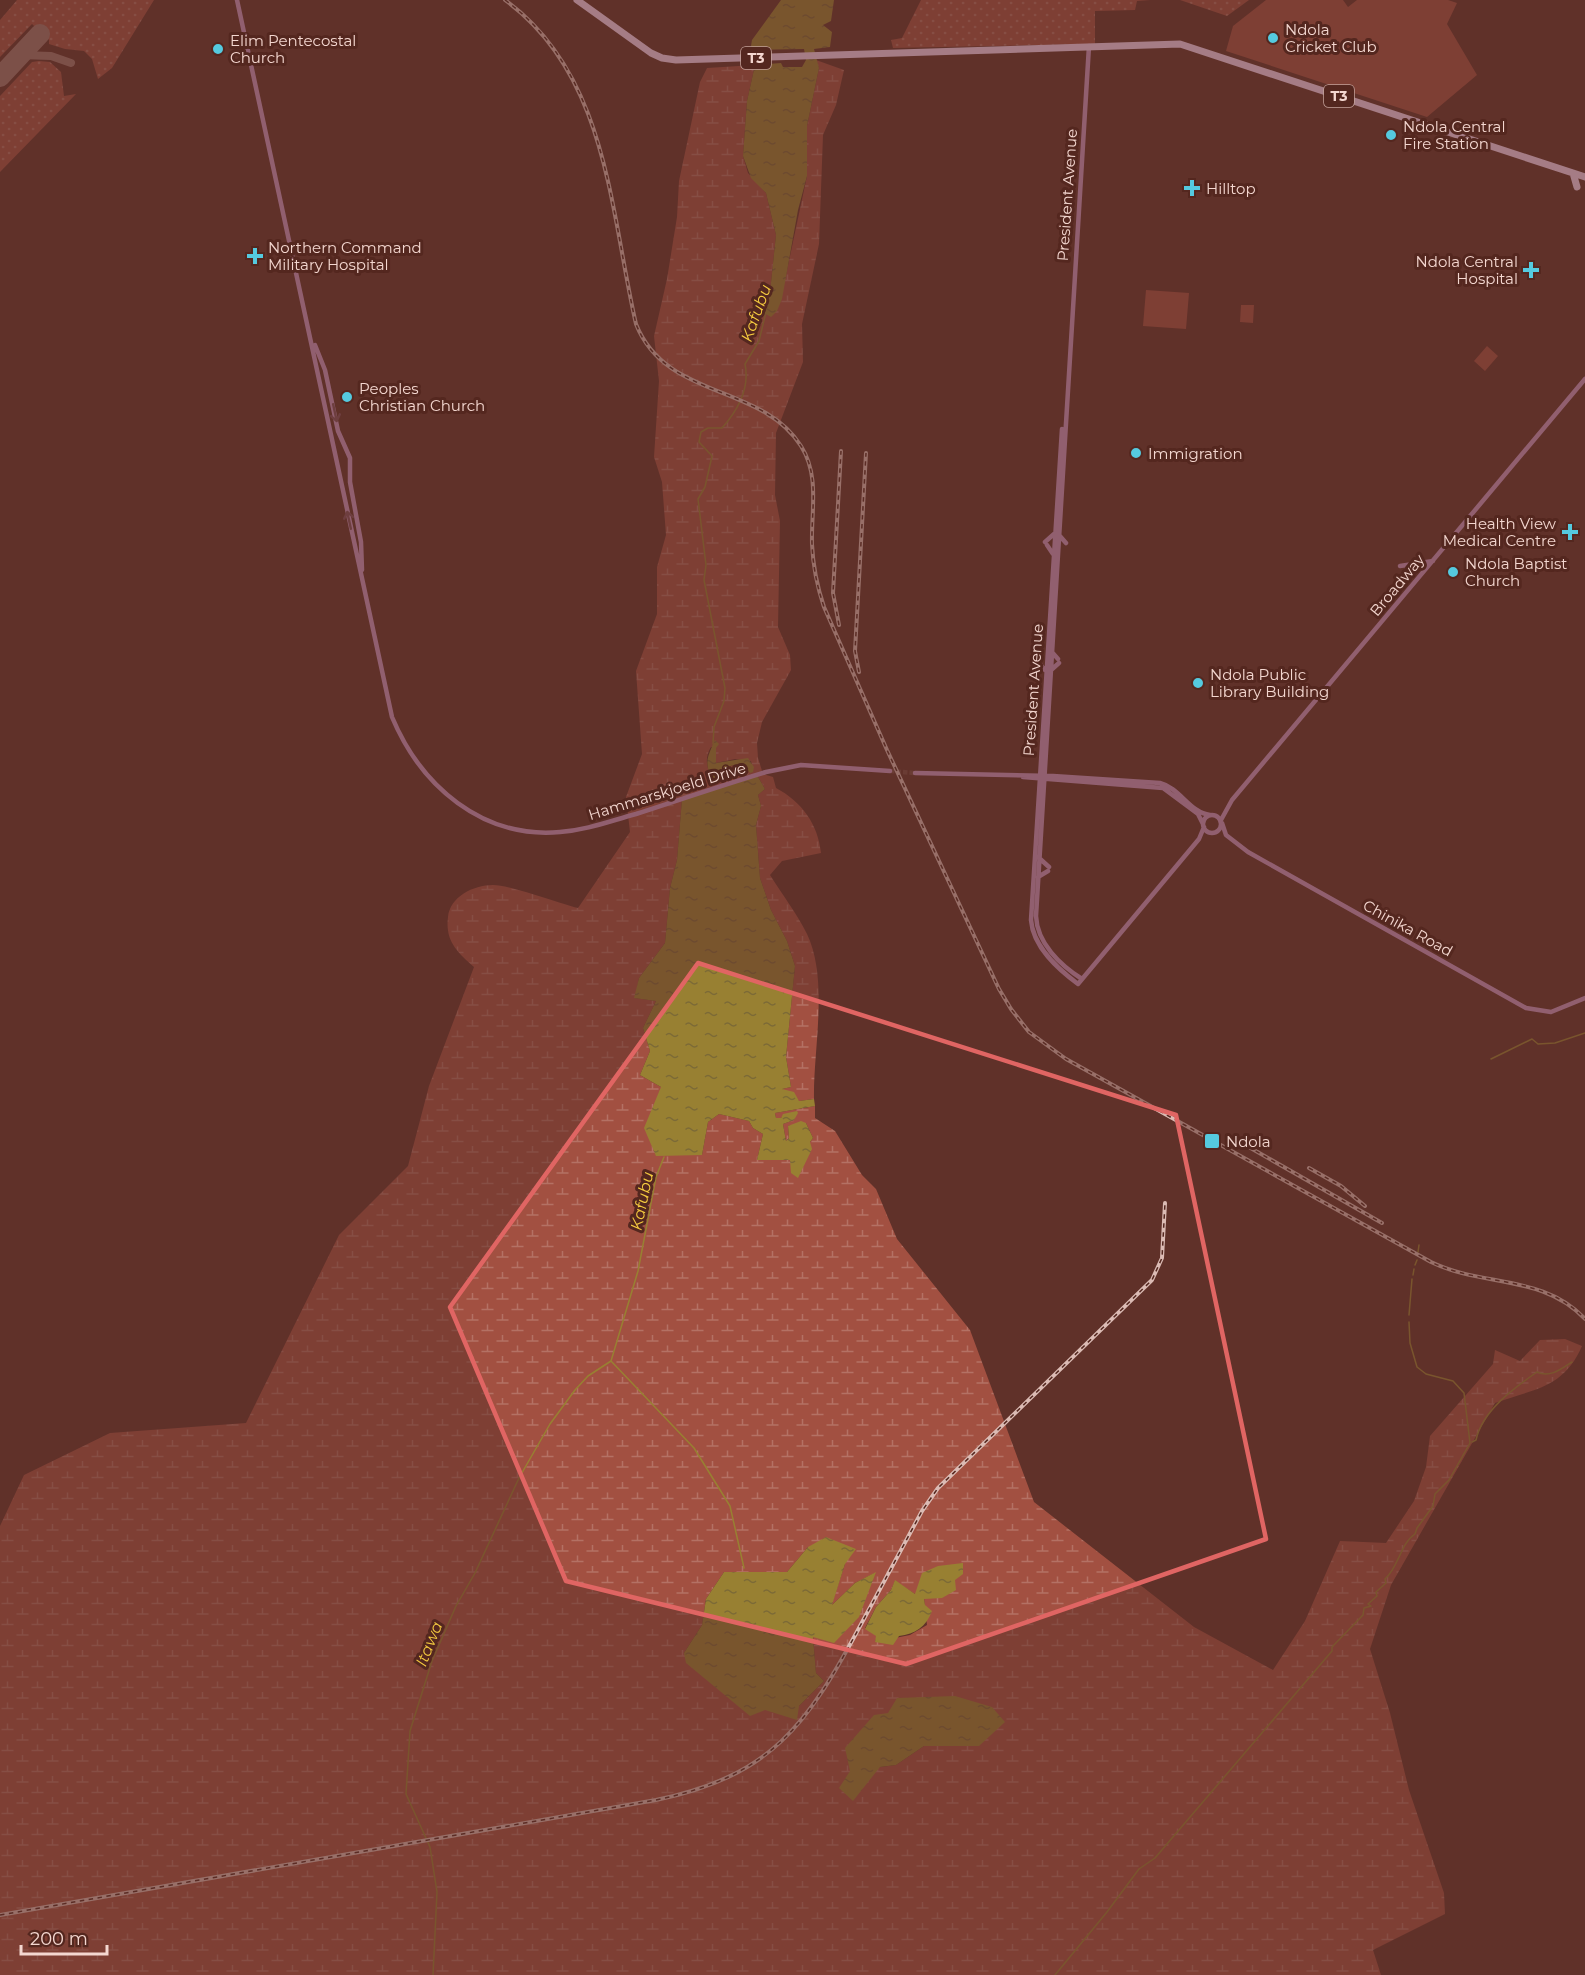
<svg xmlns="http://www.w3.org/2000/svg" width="1585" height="1975" viewBox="0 0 1585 1975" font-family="Montserrat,sans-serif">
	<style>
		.grass { fill: url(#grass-dots) }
		.wetland { fill: url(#wetland-marsh); fill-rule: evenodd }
		.park { fill: #a25041 }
		.water { fill: url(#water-ripples) }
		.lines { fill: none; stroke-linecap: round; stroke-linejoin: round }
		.stream { stroke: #988032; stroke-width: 1.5 }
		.taxiway { stroke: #9e766e; stroke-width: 8 }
		.runway { stroke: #9e766e; stroke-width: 20 }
		.secondary-tunnel { stroke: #764a42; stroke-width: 4.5; stroke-dasharray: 4.5 2; stroke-linecap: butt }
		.secondary { stroke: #cc98c4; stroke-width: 4.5 }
		.highway { stroke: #f8d8f3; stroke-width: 7 }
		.rail-casing { stroke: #dbbbb4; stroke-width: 4 }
		.rail { stroke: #54271f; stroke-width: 1.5; stroke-dasharray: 4.5; stroke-linecap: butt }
		.oneway { stroke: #7e4f59 }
		.marked { fill: none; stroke: #e06563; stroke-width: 4.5; stroke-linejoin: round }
		.poi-dot { fill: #55cadf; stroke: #54271f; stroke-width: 2 }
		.labels { text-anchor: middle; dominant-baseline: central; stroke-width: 6; stroke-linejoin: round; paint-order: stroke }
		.shield { fill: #54271f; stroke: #c4a29b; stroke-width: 1.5 }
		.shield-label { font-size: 14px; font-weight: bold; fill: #f4d7d0 }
		.poi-label { font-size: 15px; fill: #f4d7d0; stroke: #54271f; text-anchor: start }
		.street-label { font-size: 15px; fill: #f4d7d0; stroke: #54271f }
		.water-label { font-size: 16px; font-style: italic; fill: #f4ca3f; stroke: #54271f }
	</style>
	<defs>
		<pattern id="grass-dots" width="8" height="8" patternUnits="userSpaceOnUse" patternTransform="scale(1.5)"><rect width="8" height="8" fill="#a25041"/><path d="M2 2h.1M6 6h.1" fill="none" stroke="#b47164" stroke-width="1.8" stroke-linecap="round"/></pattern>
		<pattern id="wetland-marsh" width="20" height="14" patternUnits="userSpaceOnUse" patternTransform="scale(1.5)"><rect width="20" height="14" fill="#a25041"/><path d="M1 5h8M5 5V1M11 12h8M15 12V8" fill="none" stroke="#b47164"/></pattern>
		<pattern id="water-ripples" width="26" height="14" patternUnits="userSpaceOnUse" patternTransform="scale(1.5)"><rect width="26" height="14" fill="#988032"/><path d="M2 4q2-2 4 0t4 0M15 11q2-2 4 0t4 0" fill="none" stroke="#7c6a36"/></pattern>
	</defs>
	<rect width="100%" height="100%" fill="#603129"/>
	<path class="grass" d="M 17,0 L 154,0 L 112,68 L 98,79 L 92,59 L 84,51 L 65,49 L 49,44 L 49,40 L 32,24 L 0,57 L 0,20 Z
		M 921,0 L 1150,0 L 1137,1 L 1135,10 L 1095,11 L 1095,44 L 893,48 L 891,40 L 902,38 Z
		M 1180,0 L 1249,0 L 1227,16 Z
		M 39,61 L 50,62 L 61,72 L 64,96 L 76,94 L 0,172 L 0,96 L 32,62 Z"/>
	<path class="wetland" d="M 816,60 L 844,70 L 836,105 L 823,135 L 819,244 L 802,324 L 803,362 L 776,433 L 775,495 L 780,521 L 778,627 L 790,655 L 791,670 L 762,722 L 757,743 L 758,758 L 763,774 L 773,777 L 776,788 C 802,802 818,824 821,853 L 782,861 L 770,875 C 782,894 797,914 807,934 C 829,980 813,1050 814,1099 L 799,1101 L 782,1089 L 791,1087 L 786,1057 L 795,966 L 787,941 L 771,910 L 760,878 L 756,825 L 761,806 L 758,795 L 765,789 L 757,775 L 682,799 L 677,860 L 670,888 L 665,943 L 639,978 L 635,998 L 656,1001 L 643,1028 L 650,1051 L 640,1075 L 661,1087 L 702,1155 L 708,1122 L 719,1114 L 749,1121 L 753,1128 L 763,1134 L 757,1160 L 810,1142 L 813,1138 L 806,1123 L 788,1126 L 789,1138 L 786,1141 L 783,1124 L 794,1120 L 784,1114 L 781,1118 L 776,1118 L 775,1113 L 815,1106 L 815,1118 L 835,1131 L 862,1175 L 876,1189 L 897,1239 L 970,1330 L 1034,1502 L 1194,1627 L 1273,1670 L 1305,1621 L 1340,1541 L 1386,1543 L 1414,1501 L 1426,1467 L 1430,1436 L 1493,1364 L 1495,1350 L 1520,1361 L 1540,1340 L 1565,1339 L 1582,1346 C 1564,1388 1534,1389 1495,1403 L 1391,1585 L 1370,1649 L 1390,1713 L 1409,1790 L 1444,1893 L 1445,1914 L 1373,1950 L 1381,1975 L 0,1975 L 0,1526 L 24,1475 L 110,1433 L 246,1423 L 339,1235 L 408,1166 L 429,1086 L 474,967 C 457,952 445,941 448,917 C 450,897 473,885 493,885 C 510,885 558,903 578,908 L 630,832 L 626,797 L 642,754 L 636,671 L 657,614 L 657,567 L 666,535 L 662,482 L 654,457 L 659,381 L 654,336 L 667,279 L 677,217 L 679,181 L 700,82 L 707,68 L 755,65 L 747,101 L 743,156 L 748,173 L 766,193 L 776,235 L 770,292 L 763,308 L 786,275 L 807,176 L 807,126 L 819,68 ZM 711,747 L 716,748 L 716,763 L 735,759 L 751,761 L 753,772 L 742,763 L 723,768 L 714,783 C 708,770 703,760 711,747 ZM 808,1547 L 845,1564 L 831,1606 L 855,1583 L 875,1573 L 813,1636 L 816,1673 L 824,1681 L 799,1706 L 765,1710 L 684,1653 L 702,1625 L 706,1599 L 724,1572 L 787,1572 ZM 895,1581 L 915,1594 L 942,1598 L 924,1598 L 927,1625 L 910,1635 L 875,1642 L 877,1636 L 865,1628 L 876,1607 L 891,1590 ZM 888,1713 L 979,1746 L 924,1746 L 896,1765 L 850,1771 Z"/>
	<path class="park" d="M 1266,0 L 1343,0 L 1348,7 L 1357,0 L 1448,0 L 1457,3 L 1447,24 L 1477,75 L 1427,117 L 1226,51 L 1233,26 Z
		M 1146,290 L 1189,293 L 1186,329 L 1143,326 Z
		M 1241,305 L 1254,305 L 1253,323 L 1240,322 Z
		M 1487,346 L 1498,356 L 1485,371 L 1474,361 Z"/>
	<path class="water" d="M 781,0 L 834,0 L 831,21 L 823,25 L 832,32 L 830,47 L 814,49 L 819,68 L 807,126 L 807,176 L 798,210 L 782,299 L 777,311 L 771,317 L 764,313 L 763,308 L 770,292 L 776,235 L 766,193 L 751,178 L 743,156 L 747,101 L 755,65 L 781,63 L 783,67 L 802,67 L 806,60 L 804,49 L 754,50 L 751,46 L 752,40 Z
		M 715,740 L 719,744 L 716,748 L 716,763 L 748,758 L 754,767 L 753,772 L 750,773 L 742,763 L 723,768 L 724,777 L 714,783 C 704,763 706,760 715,740 Z
		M 757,775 L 765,789 L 758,795 L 761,806 L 756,825 L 760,878 L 771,910 L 787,941 L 795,966 L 786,1057 L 791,1087 L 782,1089 L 794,1092 L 799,1101 L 814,1099 L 815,1106 L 775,1113 L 776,1118 L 781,1118 L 783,1114 L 797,1111 L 798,1113 L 794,1120 L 783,1124 L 786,1141 L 789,1138 L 788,1126 L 801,1121 L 806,1123 L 813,1138 L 810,1142 L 812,1149 L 798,1178 L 791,1173 L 790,1160 L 757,1160 L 763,1134 L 753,1128 L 749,1121 L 719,1114 L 708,1122 L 702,1155 L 656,1156 L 644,1128 L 661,1087 L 640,1075 L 650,1051 L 643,1028 L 656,1001 L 634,998 L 639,978 L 665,943 L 670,888 L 677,860 L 682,799 Z
		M 826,1537 L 856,1549 L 845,1564 L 832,1605 L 855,1583 L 876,1572 L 859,1617 L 834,1643 L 813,1637 L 816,1673 L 824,1681 L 799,1706 L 797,1720 L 765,1710 L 750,1716 L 686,1663 L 684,1653 L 702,1625 L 706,1599 L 724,1572 L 787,1572 L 808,1547 Z
		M 963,1563 L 963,1574 L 955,1580 L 956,1590 L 942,1598 L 924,1599 L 925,1605 L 932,1611 C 926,1627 915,1634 899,1636 L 893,1645 L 875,1642 L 876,1636 L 865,1629 L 876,1607 L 891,1590 L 895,1580 L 915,1594 L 922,1573 L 938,1566 Z
		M 955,1696 L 992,1707 L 1005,1722 L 979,1746 L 924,1746 L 896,1765 L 880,1767 L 853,1801 L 839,1788 L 850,1771 L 845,1748 L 874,1715 L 888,1713 L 897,1698 Z"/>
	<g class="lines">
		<path class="stream" d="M 713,744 L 714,727 L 724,701 L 725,688 L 704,580 L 706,565 L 698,499 L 705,487 L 712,456 L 699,442 L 701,432 L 708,428 L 722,428 C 738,410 750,388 745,364 L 759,341 L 766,312
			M 1491,1059 L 1532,1039 L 1538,1044 L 1555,1043 L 1585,1033
			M 664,1157 L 656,1177 L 638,1271 L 611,1361 L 694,1448 L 730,1506 L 744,1568
			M 1418,1252 L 1419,1245
			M 1415,1265 L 1417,1260
			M 1413,1275 L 1414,1269
			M 1409,1315 L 1412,1279
			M 1472,1442 L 1476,1440 C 1482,1411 1514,1388 1537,1372 C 1550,1378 1561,1369 1572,1362
			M 433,1975 L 437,1892 L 430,1847 L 406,1794 L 410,1731 L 432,1661 L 456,1606 L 475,1573 L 519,1478 L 550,1424 L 575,1390 L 588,1376 L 611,1361
			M 1055,1975 L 1107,1912 L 1139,1869 L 1155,1858 L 1332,1651 L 1332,1647 L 1363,1615 L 1364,1608 L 1371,1606 L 1368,1604 L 1377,1596 L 1376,1592 L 1386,1583 L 1385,1579 C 1399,1567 1400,1544 1415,1534 L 1417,1528 L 1433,1506 L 1435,1494 L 1449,1480 L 1470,1443 L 1464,1393 L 1453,1381 L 1426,1374 L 1417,1367 L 1410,1343 L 1409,1322"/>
		<path class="taxiway" d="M 20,55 L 51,56 L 71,63"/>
		<path class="runway" d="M 0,77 L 40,34"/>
		<path class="secondary-tunnel" d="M 890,771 L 915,773"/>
		<path class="secondary" d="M 237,0 L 392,717 C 421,786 482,839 560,832 C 587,830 610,821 636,814 C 679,800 723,785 766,772 L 801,765 L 890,771
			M 315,345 L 325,370 L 338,431 L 350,458 L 350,482 L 361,542 L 362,570
			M 1062,429 L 1031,920 C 1033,947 1058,969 1078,984 L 1199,839 L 1204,827
			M 1059,535 L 1066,543
			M 1045,542 L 1054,534
			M 1047,545 L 1053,554
			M 1400,566 L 1433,561
			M 1051,651 L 1058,659
			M 1037,661 L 1045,670
			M 1050,671 L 1059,663
			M 915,773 L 1053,776 L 1160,783 C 1180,788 1190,813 1210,815
			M 1023,777 L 1163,788 L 1198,814 L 1203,824
			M1203 824a9 9 0 1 1 18 0a9 9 0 1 1-18 0Z
			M 1221,820 L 1232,800 L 1585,379
			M 1222,823 L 1226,835 L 1248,852 L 1526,1008 L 1551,1012 L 1585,998
			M 1038,857 L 1049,867
			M 1038,877 L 1048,871
			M 1082,979 C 1060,965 1037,943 1036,916 L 1089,46"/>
		<path class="highway" d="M 577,0 L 651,53 L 662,58 L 676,60 L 1180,44 L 1585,177
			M 1573,173 L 1577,187"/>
		<defs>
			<path id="rail" d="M 505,0 C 608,75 610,211 636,324 C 666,400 761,383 801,446 C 820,476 811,511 812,544 C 813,567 817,586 824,607 L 887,750 L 999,989 L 1011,1009 L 1029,1032 L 1066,1059 L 1431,1262 C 1482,1287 1543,1274 1585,1319
				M 839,625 L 833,593 L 841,451
				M 859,672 L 855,651 L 866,453
				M 1240,1142 L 1382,1223
				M 1309,1168 L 1341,1186 L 1365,1206
				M 0,1915 L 656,1800 C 771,1776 807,1725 859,1628 C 880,1589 901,1550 922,1511 L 938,1488 L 1152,1280 L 1162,1258 L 1165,1203"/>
		</defs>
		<use href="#rail" class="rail-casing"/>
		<use href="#rail" class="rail"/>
	</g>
	<defs><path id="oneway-shaft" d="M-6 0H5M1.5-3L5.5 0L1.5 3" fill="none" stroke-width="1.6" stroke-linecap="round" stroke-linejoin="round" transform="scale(1.5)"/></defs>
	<g class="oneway">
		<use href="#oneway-shaft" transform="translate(335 413) rotate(78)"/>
		<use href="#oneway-shaft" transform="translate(349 520) rotate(-102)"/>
	</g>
	<path d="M0 0H1585V1975H0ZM 698,963 L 1176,1115 L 1266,1539 L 906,1664 L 566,1581 L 450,1307 Z" fill="#603129" fill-opacity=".55" fill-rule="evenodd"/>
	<path class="marked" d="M 698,963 L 1176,1115 L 1266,1539 L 906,1664 L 566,1581 L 450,1307 Z"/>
	<g class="poi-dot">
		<circle cx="1273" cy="38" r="6"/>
		<circle cx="218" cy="49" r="6"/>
		<circle cx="1391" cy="135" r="6"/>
		<path d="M1189 179h6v6h6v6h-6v6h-6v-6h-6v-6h6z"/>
		<path d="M252 247h6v6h6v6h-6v6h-6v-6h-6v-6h6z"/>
		<path d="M1528 261h6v6h6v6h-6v6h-6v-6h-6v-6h6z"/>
		<circle cx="347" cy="397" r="6"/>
		<circle cx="1136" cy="453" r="6"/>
		<path d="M1567 523h6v6h6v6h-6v6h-6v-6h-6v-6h6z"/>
		<circle cx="1453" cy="572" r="6"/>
		<circle cx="1198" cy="683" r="6"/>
		<rect x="1204" y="1133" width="16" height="16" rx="3"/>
	</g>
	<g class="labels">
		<g class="shield">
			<rect x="741" y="47" width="30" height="22" rx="4.5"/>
			<rect x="1324" y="85" width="30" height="22" rx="4.5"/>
		</g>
		<g class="shield-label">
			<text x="756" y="58">T3</text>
			<text x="1339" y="96">T3</text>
		</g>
		<g class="poi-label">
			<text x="1285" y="29">Ndola<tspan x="1285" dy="17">Cricket Club</tspan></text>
			<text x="230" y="40">Elim Pentecostal<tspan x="230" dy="17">Church</tspan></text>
			<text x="1403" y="126">Ndola Central<tspan x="1403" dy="17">Fire Station</tspan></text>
			<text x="1206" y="188">Hilltop</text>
			<text x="268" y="247">Northern Command<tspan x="268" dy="17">Military Hospital</tspan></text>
			<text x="1518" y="261" text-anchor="end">Ndola Central<tspan x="1518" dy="17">Hospital</tspan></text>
			<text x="359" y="388">Peoples<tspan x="359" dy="17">Christian Church</tspan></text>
			<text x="1148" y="453">Immigration</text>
			<text x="1556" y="523" text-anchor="end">Health View<tspan x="1556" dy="17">Medical Centre</tspan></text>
			<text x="1465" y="563">Ndola Baptist<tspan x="1465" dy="17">Church</tspan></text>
			<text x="1210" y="674">Ndola Public<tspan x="1210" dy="17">Library Building</tspan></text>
			<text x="1226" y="1141">Ndola</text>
		</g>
		<g class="street-label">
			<text transform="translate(1067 195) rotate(-86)">President Avenue</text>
			<text transform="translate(1397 585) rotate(-50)">Broadway</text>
			<text transform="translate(1033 690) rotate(-86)">President Avenue</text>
			<text transform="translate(667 791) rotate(-17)">Hammarskjoeld Drive</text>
			<text transform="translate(1408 928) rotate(29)">Chinika Road</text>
		</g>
		<g class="water-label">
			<text transform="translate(756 313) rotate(-70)">Kafubu</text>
			<text transform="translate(642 1201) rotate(-78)">Kafubu</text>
			<text transform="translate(429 1644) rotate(-68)">Itawa</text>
		</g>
	</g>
	<path d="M21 1945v9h86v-9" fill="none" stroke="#f4d7d0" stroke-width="3"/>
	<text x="30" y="1945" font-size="18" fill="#f4d7d0" stroke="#54271f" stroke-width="4.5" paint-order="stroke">200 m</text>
</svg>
